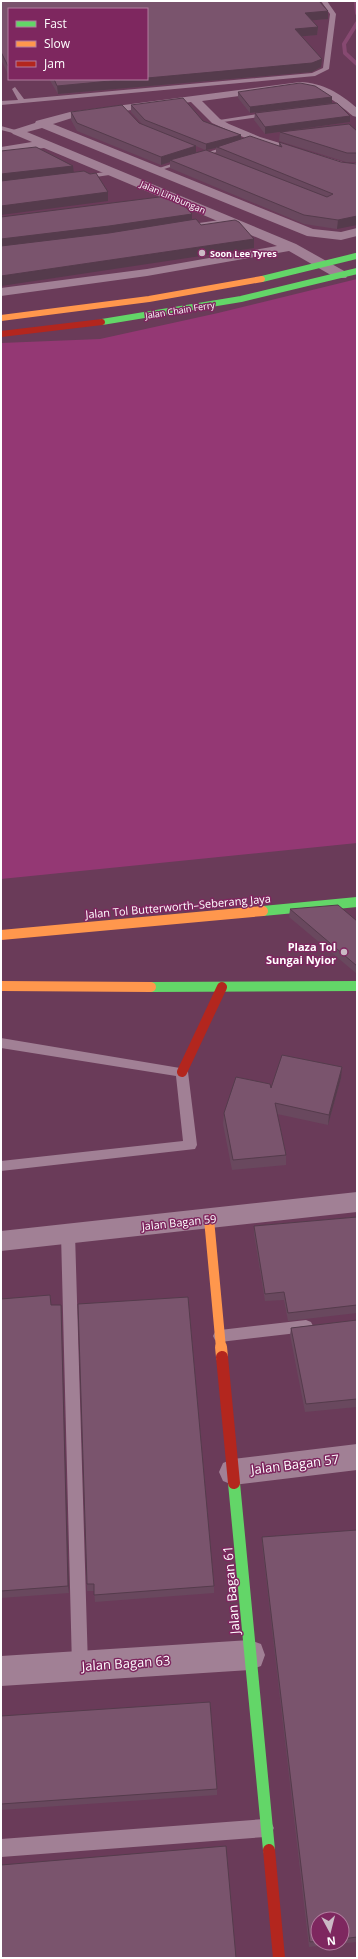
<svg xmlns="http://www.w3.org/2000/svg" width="358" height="1959" viewBox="0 0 358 1959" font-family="'Open Sans',sans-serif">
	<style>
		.green { fill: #943874 }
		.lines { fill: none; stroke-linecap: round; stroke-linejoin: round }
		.stream { stroke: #874971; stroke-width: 4 }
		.lane { fill: #a18095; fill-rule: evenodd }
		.street { fill: #a18095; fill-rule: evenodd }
		.fast-far2 { stroke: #63d668; stroke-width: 6 }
		.fast-far1 { stroke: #63d668; stroke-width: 10 }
		.fast { stroke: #63d668; stroke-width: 12 }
		.slow-far2 { stroke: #ff974d; stroke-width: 6 }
		.slow-far1 { stroke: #ff974d; stroke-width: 10 }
		.slow { stroke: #ff974d; stroke-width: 12 }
		.jam-far2 { stroke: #b3261e; stroke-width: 6 }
		.jam-far1 { stroke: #b3261e; stroke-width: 10 }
		.jam { stroke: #b3261e; stroke-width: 12 }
		.wall { fill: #69485e; fill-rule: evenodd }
		.shaded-wall { fill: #553b4c }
		.building { fill: #7a546d; stroke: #553b4c }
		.poi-dot { fill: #cbbac5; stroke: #7e275f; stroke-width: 1.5 }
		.labels { text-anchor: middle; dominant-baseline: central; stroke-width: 3; stroke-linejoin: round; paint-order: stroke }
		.far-street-label { font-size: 9px; fill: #fff; stroke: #7e275f }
		.far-poi-label { font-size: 9px; font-weight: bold; fill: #fff; stroke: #7e275f; text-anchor: start }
		.street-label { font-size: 11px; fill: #fff; stroke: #7e275f }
		.poi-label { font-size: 11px; font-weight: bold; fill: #fff; stroke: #7e275f; text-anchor: end }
		.near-street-label { font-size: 13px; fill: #fff; stroke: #7e275f }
	</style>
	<rect width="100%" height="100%" fill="#6a3b59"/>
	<path class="green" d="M 357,279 L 357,843 L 1,879 L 1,343 L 100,339 L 218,313 Z"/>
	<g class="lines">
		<path class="stream" d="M 356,1 L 357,13
			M 357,23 L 344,44 L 345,53 L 357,64"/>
		<path class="lane" d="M 321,1 L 327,1 L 336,14 L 329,69 L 315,76 L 1,105 L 1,101 L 18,100 L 12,89 L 15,87 L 24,99 L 312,73 L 323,68 L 330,14 Z
			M 271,112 L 273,113 L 273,115 L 216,123 L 213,121 Z
			M 1,126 L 19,131 L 20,132 L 17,134 L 1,130 Z
			M 230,145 L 235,146 L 158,171 L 153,170 Z
			M 114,171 L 117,173 L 116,174 L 82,179 L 79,177 L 82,175 Z
			M 227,219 L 230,221 L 229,222 L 185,229 L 182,227 L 185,225 Z
			M 1,1038 L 186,1069 L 188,1072 L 197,1145 L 195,1149 L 1,1171 L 1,1161 L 183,1141 L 176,1076 L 1,1048 Z
			M 68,1228 L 73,1230 L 75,1234 L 88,1666 L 86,1672 L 80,1674 L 74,1672 L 72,1666 L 61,1234 L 63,1230 Z
			M 306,1320 L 311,1322 L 313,1326 L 311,1330 L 306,1332 L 220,1342 L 215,1340 L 213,1336 L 215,1332 L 220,1330 Z
			M 265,1819 L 271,1822 L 274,1828 L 271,1834 L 265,1837 L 1,1857 L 1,1839 Z"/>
		<path class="street" d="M 300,82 C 324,83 339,93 357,108 L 357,117 L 353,116 C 336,102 323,90 300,88 L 202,101 L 220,119 L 229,124 L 260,137 L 346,163 L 357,163 L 357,171 L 341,169 L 252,141 L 212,123 L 191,102 L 72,118 L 53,124 L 313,229 L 341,232 L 357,228 L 357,236 L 341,240 L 307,236 L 42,128 L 27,132 L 296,244 L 346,272 L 348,275 L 346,278 L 336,278 L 289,251 L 147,276 L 1,296 L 1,288 L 147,269 L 277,246 L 44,148 L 1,153 L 1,147 L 32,142 L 13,134 L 11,132 L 13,130 L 35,123 L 36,121 L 70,112 Z
			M 357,1192 L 357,1212 L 1,1251 L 1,1231 Z
			M 357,1444 L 357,1470 L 233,1485 L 223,1481 L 219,1472 L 223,1463 L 233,1459 Z
			M 250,1640 L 261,1644 L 265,1655 L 261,1666 L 250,1670 L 1,1686 L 1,1656 Z"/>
		<path class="fast-far2" d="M 262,279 L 356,256
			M 102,322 L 241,299 L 357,271"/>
		<path class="fast-far1" d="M 263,911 L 357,902
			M 151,987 L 357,986"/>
		<path class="fast" d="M 234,1483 L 269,1850"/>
		<path class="slow-far2" d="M 1,318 L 149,299 L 262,279"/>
		<path class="slow-far1" d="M 1,935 L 263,911
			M 1,986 L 151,987
			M 209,1219 L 221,1348"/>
		<path class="slow" d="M 221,1347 L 222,1357"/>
		<path class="jam-far2" d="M 1,334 L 102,322"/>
		<path class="jam-far1" d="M 182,1072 L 222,987"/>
		<path class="jam" d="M 222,1357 L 234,1483
			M 269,1850 L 279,1958"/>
	</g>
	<path class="wall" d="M 1,1 L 328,11 L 328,19 L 312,20 L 318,27 L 317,35 L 302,36 L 321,67 L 312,72 L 58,94 L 49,79 L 147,79 L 147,9 L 8,74 L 1,60 Z
		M 238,92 L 332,97 L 332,103 L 250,113 L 238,98 Z
		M 131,105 L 203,121 L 241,135 L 241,139 L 279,146 L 279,142 L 341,162 L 357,164 L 337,229 L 304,224 L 170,168 L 170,162 L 161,165 L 77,131 L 71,120 L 71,112 L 139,123 L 143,125 L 131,112 ZM 196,146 L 205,150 L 196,153 ZM 216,148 L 216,154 L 207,150 Z
		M 255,113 L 350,122 L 265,134 L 254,120 Z
		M 357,131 L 357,162 L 346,162 L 279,141 L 280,132 Z
		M 290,909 L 357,921 L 357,974 L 289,917 Z
		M 341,1078 L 328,1125 L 277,1114 L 286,1155 L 286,1165 L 232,1170 L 223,1124 L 224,1113 L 271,1088 Z
		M 357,1217 L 357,1313 L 288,1321 L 284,1300 L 265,1301 L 254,1234 L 254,1226 Z
		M 1,1299 L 61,1312 L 69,1593 L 1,1598 Z
		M 78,1304 L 214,1586 L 214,1593 L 95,1602 L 94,1591 L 87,1591 Z
		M 357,1320 L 357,1407 L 305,1412 L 290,1335 L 291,1328 Z
		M 357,1530 L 357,1942 L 309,1947 L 262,1544 L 262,1537 ZM 318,1919 L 342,1919 L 342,1943 L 318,1943 Z
		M 1,1716 L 217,1789 L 217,1795 L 1,1810 Z"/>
	<path class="shaded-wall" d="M 328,11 L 328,19 L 304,21 L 305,13 Z
		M 318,27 L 317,35 L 294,37 L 295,29 Z
		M 322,59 L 321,67 L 312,72 L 58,94 L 57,86 L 131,79 L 147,79 L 147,78 Z
		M 8,66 L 9,66 L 9,74 L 8,74 Z
		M 332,97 L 332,103 L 250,113 L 250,107 Z
		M 350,116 L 350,122 L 265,134 L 265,127 Z
		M 241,135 L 241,141 L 217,147 L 216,148 L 206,150 L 206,144 Z
		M 196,146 L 196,154 L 170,160 L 170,162 L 161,165 L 161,157 Z
		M 73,166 L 74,174 L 1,183 L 1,174 Z
		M 108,192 L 108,201 L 1,215 L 1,206 Z
		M 192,214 L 192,223 L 1,248 L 1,239 Z
		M 357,216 L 357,225 L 337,229 L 338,220 Z
		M 254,239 L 254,248 L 1,286 L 1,276 Z
		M 342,1067 L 341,1078 L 328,1125 L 329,1115 Z
		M 61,1305 L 61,1312 L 69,1593 L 68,1586 Z"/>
	<path class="building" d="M 1,1 L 319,1 L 328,11 L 305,13 L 318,27 L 295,29 L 322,59 L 312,63 L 147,78 L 147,9 L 9,9 L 9,66 L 8,66 L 1,52 Z
		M 54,79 L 131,79 L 57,86 Z
		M 300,83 L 315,86 L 332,97 L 250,107 L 238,92 Z
		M 183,98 L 203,121 L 241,135 L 206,144 L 145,120 L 131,105 Z
		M 337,103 L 350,116 L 265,127 L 255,113 Z
		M 122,105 L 139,123 L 196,146 L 161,157 L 77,123 L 71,112 Z
		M 349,124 L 357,131 L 357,153 L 347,153 L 280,132 Z
		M 250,136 L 282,147 L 279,142 L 341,162 L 357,164 L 357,216 L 338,220 L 304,215 L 170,160 L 206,150 L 327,197 L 333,194 L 217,147 Z
		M 36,147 L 73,166 L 1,174 L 1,151 Z
		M 84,171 L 90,174 L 96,173 L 108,192 L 1,206 L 1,181 Z
		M 175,195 L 192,214 L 109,226 L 1,239 L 1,217 Z
		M 196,219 L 201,225 L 235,220 L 239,222 L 254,239 L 1,276 L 1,246 L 109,233 Z
		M 338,905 L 357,921 L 357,966 L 290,909 Z
		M 282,1055 L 342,1067 L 329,1115 L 275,1103 L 286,1155 L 233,1160 L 224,1113 L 236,1077 L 270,1084 L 271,1088 Z
		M 357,1217 L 357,1305 L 288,1313 L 284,1292 L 265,1294 L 254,1226 Z
		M 50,1295 L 51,1305 L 61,1305 L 68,1586 L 1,1591 L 1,1299 Z
		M 188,1297 L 214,1586 L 94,1595 L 94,1584 L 87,1584 L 78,1304 Z
		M 357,1320 L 357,1399 L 306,1404 L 291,1328 Z
		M 357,1530 L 357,1937 L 342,1939 L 342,1919 L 318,1919 L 318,1941 L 310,1942 L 262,1537 Z
		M 210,1702 L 217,1789 L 1,1804 L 1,1716 Z
		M 226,1846 L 236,1958 L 1,1958 L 1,1865 Z"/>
	<g class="poi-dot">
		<circle cx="202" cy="253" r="4"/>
		<circle cx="344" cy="952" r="4"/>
	</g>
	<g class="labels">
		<g class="far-street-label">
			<text transform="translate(173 197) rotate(23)">Jalan Limbungan</text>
			<text transform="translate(180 310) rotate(-9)">Jalan Chain Ferry</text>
		</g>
		<g class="far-poi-label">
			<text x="210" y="253">Soon Lee Tyres</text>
		</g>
		<g class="street-label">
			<text transform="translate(178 906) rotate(-5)">Jalan Tol Butterworth–Seberang Jaya</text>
			<text transform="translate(179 1222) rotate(-6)">Jalan Bagan 59</text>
		</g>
		<g class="poi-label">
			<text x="336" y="946">Plaza Tol<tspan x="336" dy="13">Sungai Nyior</tspan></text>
		</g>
		<g class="near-street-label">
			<text transform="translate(295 1464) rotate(-7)">Jalan Bagan 57</text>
			<text transform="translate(231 1590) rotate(-95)">Jalan Bagan 61</text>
			<text transform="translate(126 1663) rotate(-4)">Jalan Bagan 63</text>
		</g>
	</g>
	<rect width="358" height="1959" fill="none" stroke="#ffffff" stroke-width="4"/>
	<rect x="8" y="8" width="140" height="72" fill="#7e275f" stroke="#b27d9f"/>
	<rect x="16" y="21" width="20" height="6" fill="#63d668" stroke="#b27d9f"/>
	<text x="44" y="28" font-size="12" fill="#ffffff">Fast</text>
	<rect x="16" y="41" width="20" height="6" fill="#ff974d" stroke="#b27d9f"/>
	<text x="44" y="48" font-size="12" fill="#ffffff">Slow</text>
	<rect x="16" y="61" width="20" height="6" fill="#b3261e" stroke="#b27d9f"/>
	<text x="44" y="68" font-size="12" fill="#ffffff">Jam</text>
	<g transform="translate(330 1931) rotate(173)"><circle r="19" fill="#7e275f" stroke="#b27d9f"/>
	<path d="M0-3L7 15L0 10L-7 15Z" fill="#cbbac5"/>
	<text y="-6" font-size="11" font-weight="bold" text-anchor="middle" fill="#ffffff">N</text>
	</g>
</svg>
